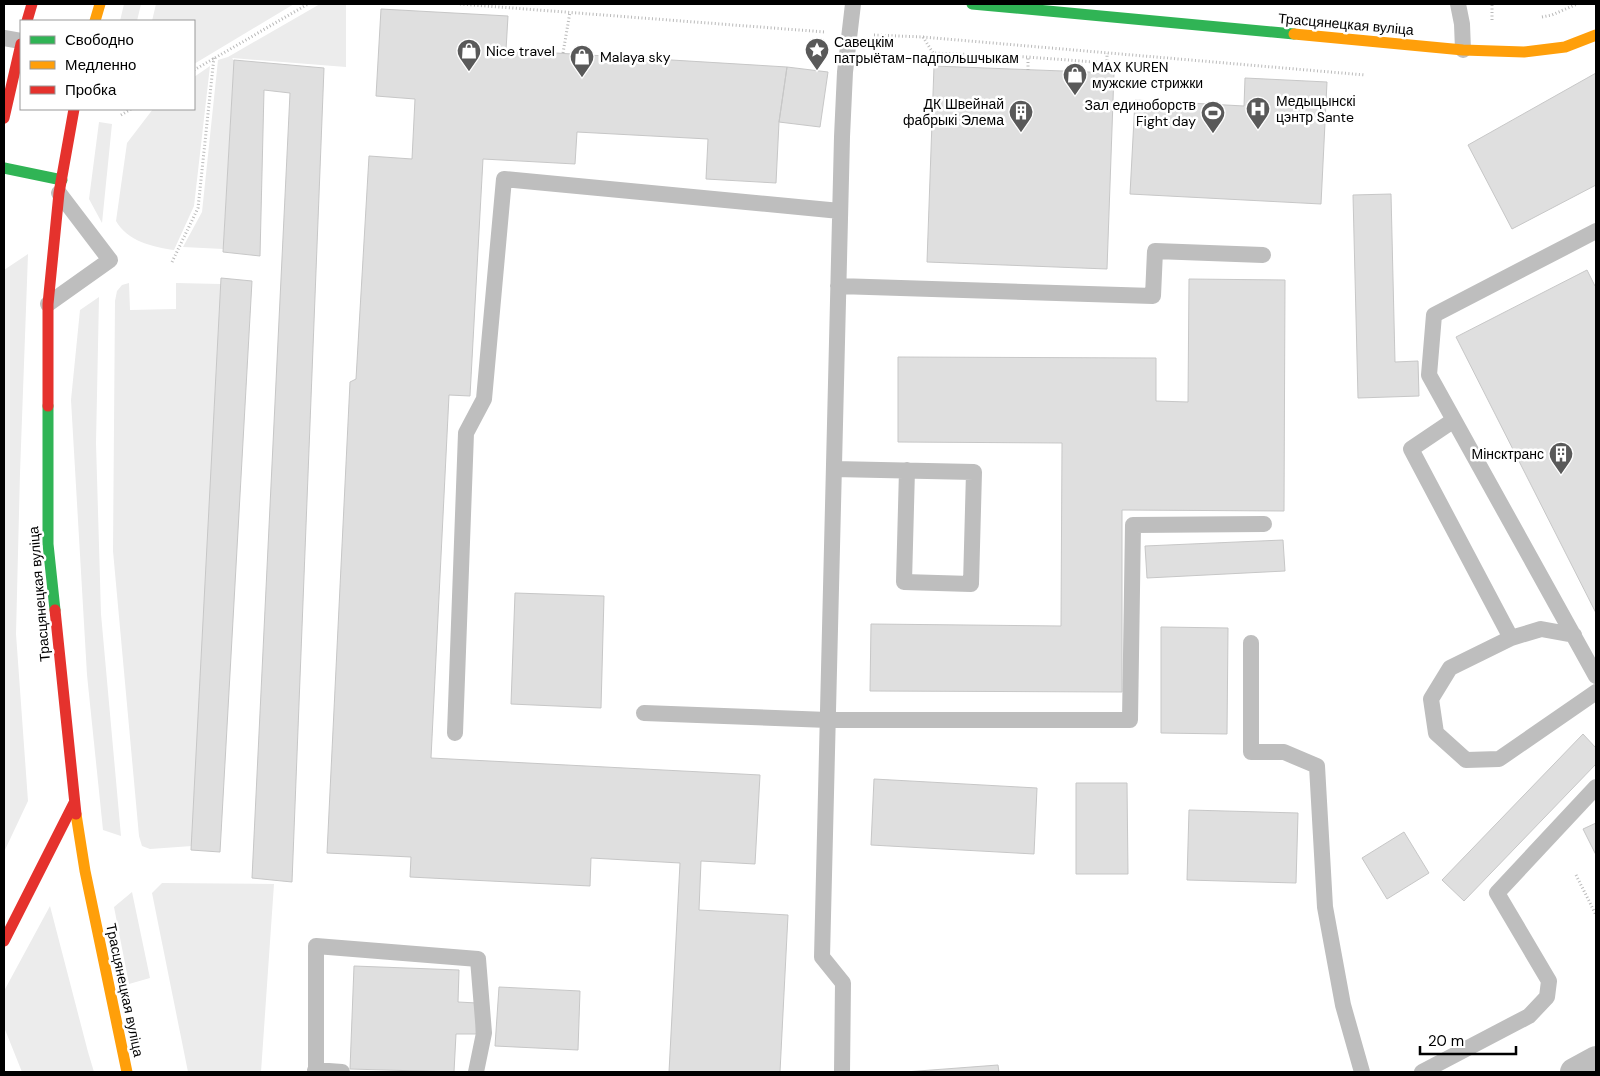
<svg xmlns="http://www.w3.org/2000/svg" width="1600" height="1076" viewBox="0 0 1600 1076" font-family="'DM Sans',sans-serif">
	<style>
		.green { fill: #ececec }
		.building { fill: #dfdfdf; stroke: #c7c7c7 }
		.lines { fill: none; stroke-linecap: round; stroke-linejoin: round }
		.path { stroke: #b9b9b9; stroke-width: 3; stroke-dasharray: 1 2.5; stroke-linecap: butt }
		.lane { stroke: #bebebe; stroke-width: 16 }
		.street { stroke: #bebebe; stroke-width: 28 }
		.fast { stroke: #30b455; stroke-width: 11 }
		.slow { stroke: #ff9f0a; stroke-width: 11 }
		.jam { stroke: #e5322d; stroke-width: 11 }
		.labels { text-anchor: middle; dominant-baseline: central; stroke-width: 5; stroke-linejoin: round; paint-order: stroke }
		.street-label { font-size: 14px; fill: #000; stroke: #fff }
		.poi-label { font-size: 14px; fill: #000; stroke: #fff; text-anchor: start }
	</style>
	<rect width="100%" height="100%" fill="#fff"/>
	<path class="green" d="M 124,4 L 141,4 L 137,21 L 120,21 Z
		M 156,4 L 294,4 L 194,64 L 194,21 L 152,21 Z
		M 320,4 L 346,4 L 346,67 L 232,58 L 234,60 L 223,249 L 183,247 L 202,212 L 218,60 L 228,57 Z
		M 210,66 L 194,206 L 174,250 C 153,247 127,241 116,221 L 127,143 L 153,109 L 194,109 L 194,77 Z
		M 99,122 L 112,124 L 102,223 L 89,199 Z
		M 28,254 L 20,473 L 16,634 L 28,801 L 4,852 L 4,270 Z
		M 129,283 L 130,310 L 176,309 L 176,283 L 221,284 L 192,846 L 150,849 L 142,846 L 139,836 L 113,551 L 115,301 L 117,291 L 122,285 Z
		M 99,297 L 96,443 L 101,614 L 121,836 L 103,830 L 87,675 L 71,400 L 80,310 Z
		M 162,883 L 274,884 L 261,1072 L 188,1072 L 152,893 Z
		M 132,892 L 150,978 L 129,984 L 114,907 Z
		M 50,906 L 88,1052 L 94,1072 L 22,1072 L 4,1027 L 4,991 Z"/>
	<path class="building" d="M 381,9 L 508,16 L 506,50 L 787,67 L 779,122 L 776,183 L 706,179 L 708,139 L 577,132 L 575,164 L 483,159 L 470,396 L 449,395 L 431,758 L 760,775 L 755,864 L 701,861 L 699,910 L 788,915 L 780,1072 L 669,1072 L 680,863 L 591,858 L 590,886 L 410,877 L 411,857 L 327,853 L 350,382 L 356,379 L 369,156 L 412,159 L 415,99 L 376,96 Z
		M 234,60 L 324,68 L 292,882 L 252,878 L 290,93 L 264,90 L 260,256 L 223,252 Z
		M 934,66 L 1114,73 L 1107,269 L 927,262 Z
		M 787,67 L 828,72 L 820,127 L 779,122 Z
		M 1596,73 L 1596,185 L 1512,229 L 1468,145 Z
		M 1245,78 L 1327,82 L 1321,204 L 1130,194 L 1135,100 L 1244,106 Z
		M 1391,194 L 1395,362 L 1418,361 L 1419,396 L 1358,398 L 1353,195 Z
		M 1587,270 L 1595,286 L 1596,285 L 1596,613 L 1456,337 Z
		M 221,278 L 252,281 L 220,852 L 191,850 Z
		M 1189,279 L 1285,280 L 1284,511 L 1122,510 L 1122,692 L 870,691 L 871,624 L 1061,626 L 1062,443 L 898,442 L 898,357 L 1156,358 L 1156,401 L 1188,402 Z
		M 1283,540 L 1285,571 L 1147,578 L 1145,546 Z
		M 515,593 L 604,596 L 601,708 L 511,704 Z
		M 1161,627 L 1228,628 L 1227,734 L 1161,733 Z
		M 1583,734 L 1596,748 L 1596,764 L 1464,901 L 1442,880 Z
		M 874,779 L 1037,788 L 1034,854 L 871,845 Z
		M 1076,783 L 1127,783 L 1128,874 L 1076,874 Z
		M 1189,810 L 1298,813 L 1296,883 L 1187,880 Z
		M 1596,823 L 1596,855 L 1583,829 Z
		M 1404,832 L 1429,873 L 1387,899 L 1362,858 Z
		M 354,966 L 459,970 L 458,1002 L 477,1003 L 476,1034 L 456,1034 L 454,1072 L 350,1069 Z
		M 499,987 L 580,991 L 578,1050 L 495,1046 Z
		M 998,1065 L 999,1072 L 905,1072 Z"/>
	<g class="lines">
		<path class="path" d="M 460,4 L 825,32
			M 1492,5 L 1492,21
			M 1542,17 L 1552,15 L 1577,4
			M 874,35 L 923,37 L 1365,75
			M 923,37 L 933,53 L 1028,57 L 1107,63 L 1107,53
			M 563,53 L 570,12
			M 194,70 L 308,4
			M 1028,70 L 1028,57
			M 121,115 L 131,109
			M 172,262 L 198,208 L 214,57
			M 1576,875 L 1596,915"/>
		<path class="lane" d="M 1458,4 L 1462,24 L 1463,50
			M 4,38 L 21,41
			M 1596,231 L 1434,315 L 1429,375 L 1596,676
			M 838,286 L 1153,296 L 1155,251 L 1263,255
			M 48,304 L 110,260 L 59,193
			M 1454,420 L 1411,449 L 1511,638
			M 834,469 L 974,472 L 971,584 L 904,582 L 907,470
			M 1574,635 L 1541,629 L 1511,638 L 1450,668 L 1431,699 L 1436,733 L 1466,760 L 1499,759 L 1596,692
			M 1251,643 L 1251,752 L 1284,752 L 1317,766 L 1325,907 L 1343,1005 L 1362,1072
			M 644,713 L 828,720 L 1130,720 L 1133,525 L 1264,524
			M 455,733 L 466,433 L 484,399 L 504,179 L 840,211
			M 315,1070 L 342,1072
			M 316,1072 L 316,946 L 478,959 L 484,1033 L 476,1072
			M 842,1072 L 843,983 L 822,957 L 842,137 L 845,72 L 853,4
			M 1422,1072 L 1529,1016 L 1547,997 L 1549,981 L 1497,893 L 1596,787"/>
		<path class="street" d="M 1574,1072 L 1596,1060"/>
		<path class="fast" d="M 972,4 L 1294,34
			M 4,168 L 62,180
			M 48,406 L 48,544 L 55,610"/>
		<path class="slow" d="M 95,21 L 100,4
			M 1294,34 L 1463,50 L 1524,52 L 1565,47 L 1596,35
			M 76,814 L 85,871 L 127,1072"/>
		<path class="jam" d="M 27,21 L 32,4
			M 4,118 L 21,44
			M 48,406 L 48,304 L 59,193 L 74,109
			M 55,610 L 76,814
			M 4,941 L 74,803"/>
	</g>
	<defs>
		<symbol id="sight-pin" viewBox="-11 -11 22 30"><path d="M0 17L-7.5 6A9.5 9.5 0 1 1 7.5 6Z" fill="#595959" stroke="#fff"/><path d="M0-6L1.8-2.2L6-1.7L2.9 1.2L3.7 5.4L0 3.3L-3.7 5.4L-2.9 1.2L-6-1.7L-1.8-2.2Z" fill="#fff"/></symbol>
		<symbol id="shop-pin" viewBox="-11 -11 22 30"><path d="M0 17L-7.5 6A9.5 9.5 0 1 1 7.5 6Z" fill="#595959" stroke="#fff"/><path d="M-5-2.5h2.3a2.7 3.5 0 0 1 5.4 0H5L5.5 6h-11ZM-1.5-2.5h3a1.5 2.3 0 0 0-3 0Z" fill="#fff"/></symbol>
		<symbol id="hospital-pin" viewBox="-11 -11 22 30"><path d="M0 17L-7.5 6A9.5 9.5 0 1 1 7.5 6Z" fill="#595959" stroke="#fff"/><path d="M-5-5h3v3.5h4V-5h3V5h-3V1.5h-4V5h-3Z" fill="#fff"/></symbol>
		<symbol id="building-pin" viewBox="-11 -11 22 30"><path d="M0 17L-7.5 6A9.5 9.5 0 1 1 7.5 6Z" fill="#595959" stroke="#fff"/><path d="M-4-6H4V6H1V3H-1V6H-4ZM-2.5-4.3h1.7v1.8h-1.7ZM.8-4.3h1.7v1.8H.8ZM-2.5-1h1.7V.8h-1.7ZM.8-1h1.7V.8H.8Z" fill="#fff"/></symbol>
		<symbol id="stadium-pin" viewBox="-11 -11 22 30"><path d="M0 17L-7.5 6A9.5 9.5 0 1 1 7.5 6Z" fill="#595959" stroke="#fff"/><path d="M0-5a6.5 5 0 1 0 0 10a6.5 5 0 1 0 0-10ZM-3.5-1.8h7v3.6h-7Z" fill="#fff"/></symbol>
	</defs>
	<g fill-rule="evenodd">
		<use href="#sight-pin" x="803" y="36" width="28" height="38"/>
		<use href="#shop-pin" x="455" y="37" width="28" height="38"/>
		<use href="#shop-pin" x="568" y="43" width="28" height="38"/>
		<use href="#shop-pin" x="1061" y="61" width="28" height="38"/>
		<use href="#hospital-pin" x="1244" y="95" width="28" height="38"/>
		<use href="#building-pin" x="1007" y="98" width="28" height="38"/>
		<use href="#stadium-pin" x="1199" y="99" width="28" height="38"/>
		<use href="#building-pin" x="1547" y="440" width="28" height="38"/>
	</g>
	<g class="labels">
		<g class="street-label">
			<text transform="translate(1346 24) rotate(5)">Трасцянецкая вуліца</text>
			<text transform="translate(39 594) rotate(-95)">Трасцянецкая вуліца</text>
			<text transform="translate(125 990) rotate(78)">Трасцянецкая вуліца</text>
		</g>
		<g class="poi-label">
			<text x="834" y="42">Савецкім<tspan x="834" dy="16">патрыётам-падпольшчыкам</tspan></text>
			<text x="486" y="51">Nice travel</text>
			<text x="600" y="57">Malaya sky</text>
			<text x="1092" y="67">MAX KUREN<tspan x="1092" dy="16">мужские стрижки</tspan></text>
			<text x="1276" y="101">Медыцынскі<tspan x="1276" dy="16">цэнтр Sante</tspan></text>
			<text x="1004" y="104" text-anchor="end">ДК Швейнай<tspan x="1004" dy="16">фабрыкі Элема</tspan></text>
			<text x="1196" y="105" text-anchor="end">Зал единоборств<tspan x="1196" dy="16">Fight day</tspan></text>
			<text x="1544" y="454" text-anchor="end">Мінсктранс</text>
		</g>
	</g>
	<rect width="1600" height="1076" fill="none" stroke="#000000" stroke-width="10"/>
	<rect x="20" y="20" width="175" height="90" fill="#ffffff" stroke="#999999"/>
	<rect x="30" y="36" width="25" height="8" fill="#30b455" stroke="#999999"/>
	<text x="65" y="45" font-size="15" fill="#000000">Свободно</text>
	<rect x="30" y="61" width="25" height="8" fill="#ff9f0a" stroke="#999999"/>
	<text x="65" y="70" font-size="15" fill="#000000">Медленно</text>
	<rect x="30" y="86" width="25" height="8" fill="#e5322d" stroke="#999999"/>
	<text x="65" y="95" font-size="15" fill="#000000">Пробка</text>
	<path d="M1420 1046v8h96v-8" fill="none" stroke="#000000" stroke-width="2.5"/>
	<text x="1428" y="1046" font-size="15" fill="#000000" stroke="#ffffff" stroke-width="4" paint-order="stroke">20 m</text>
</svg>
